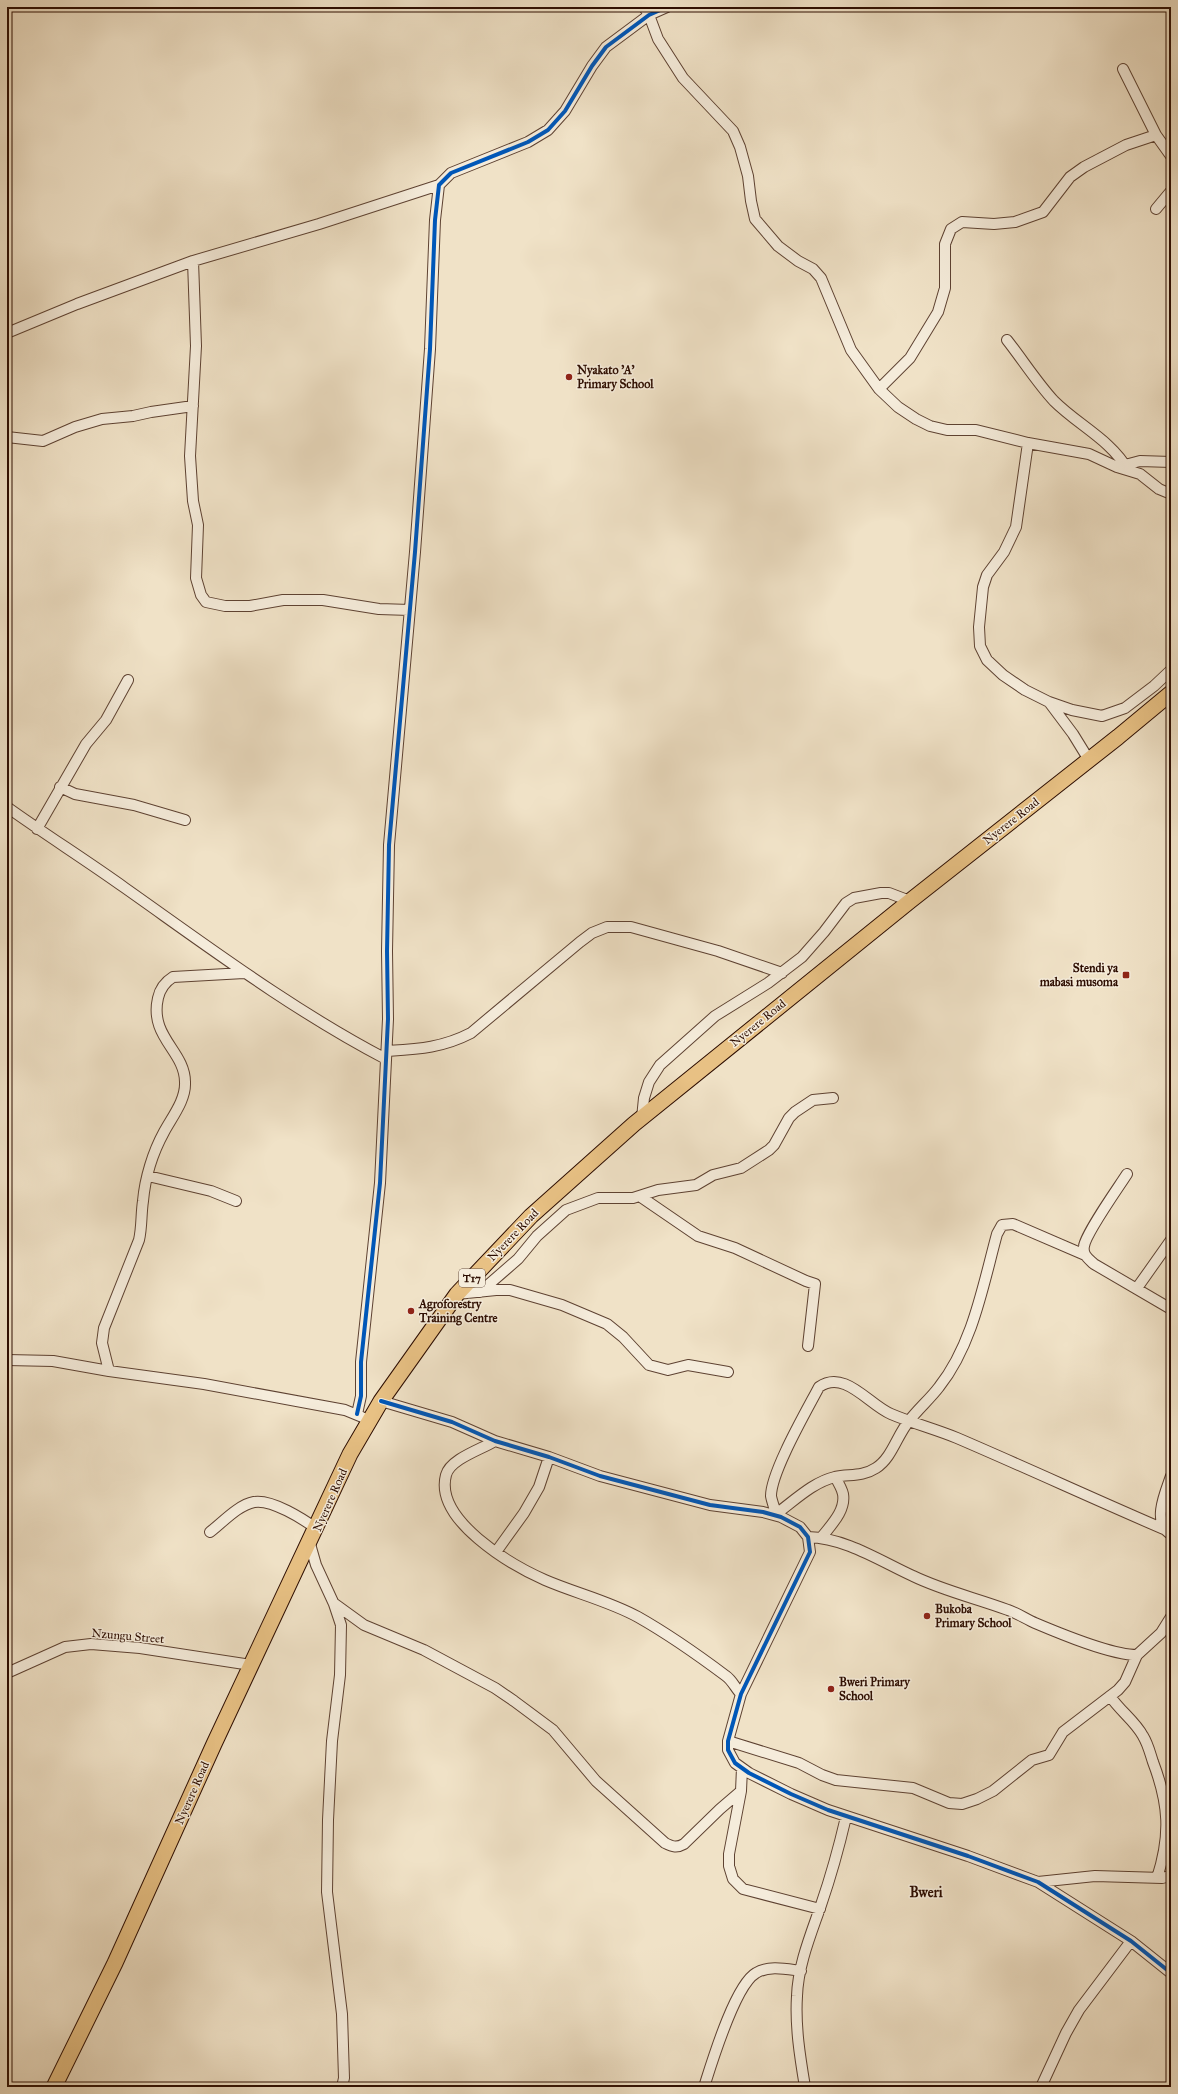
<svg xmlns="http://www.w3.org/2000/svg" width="1178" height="2094" viewBox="0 0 1178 2094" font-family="'IM FELL Great Primer',serif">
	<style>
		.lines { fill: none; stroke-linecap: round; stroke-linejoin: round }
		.minor-casing { stroke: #5e4232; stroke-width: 12 }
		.primary-casing { stroke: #2d0d01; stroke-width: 17 }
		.minor { stroke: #f5ecdb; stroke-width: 10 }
		.primary { stroke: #e8c184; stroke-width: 15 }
		.cycleway-casing { stroke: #f5ecdb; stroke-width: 6 }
		.cycleway { stroke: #0057b8; stroke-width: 4 }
		.poi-dot { fill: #8f2418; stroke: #f5ecdb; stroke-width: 1.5 }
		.labels { text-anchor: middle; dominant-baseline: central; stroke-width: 3; stroke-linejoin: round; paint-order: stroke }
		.shield { fill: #f5ecdb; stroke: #695042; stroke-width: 1 }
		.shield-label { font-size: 11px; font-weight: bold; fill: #2d0d01 }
		.poi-label { font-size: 12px; font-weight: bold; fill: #2d0d01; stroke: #f5ecdb; text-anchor: start }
		.street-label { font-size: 12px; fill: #2d0d01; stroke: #f5ecdb }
		.quarter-label { font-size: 14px; font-weight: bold; fill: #2d0d01; stroke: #f5ecdb }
	</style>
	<rect width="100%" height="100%" fill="#f0e2c7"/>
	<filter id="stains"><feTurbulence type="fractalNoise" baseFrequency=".005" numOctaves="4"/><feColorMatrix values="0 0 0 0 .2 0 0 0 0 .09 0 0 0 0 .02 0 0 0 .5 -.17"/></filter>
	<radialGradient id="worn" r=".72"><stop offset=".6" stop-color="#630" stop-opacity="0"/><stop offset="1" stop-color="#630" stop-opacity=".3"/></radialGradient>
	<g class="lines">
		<defs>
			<path id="minor" d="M 644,7 L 649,15 L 658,39 L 683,78 L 733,131 L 740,147 L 748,176 L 751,201 L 755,219 L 778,246 L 798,261 L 813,269 L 821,278 L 851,350 L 879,389 L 898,407 L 916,419 L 930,426 L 947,430 L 976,430 L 1028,443 L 1089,454 L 1117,467 L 1140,474 L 1159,489 L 1171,494
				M 1123,69 L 1156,135 L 1171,156
				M 1156,209 L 1171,191
				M 193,261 L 196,346 L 190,456 L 193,501 L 198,525 L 196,578 L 201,595 L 206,602 L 225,606 L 250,606 L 283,600 L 323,600 L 379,609 L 410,610
				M 7,333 L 77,304 L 193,261 L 319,224 L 439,185
				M 1007,340 C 1022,359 1038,384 1054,401 C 1078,425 1111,440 1128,470
				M 879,389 L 910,358 L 938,312 L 945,288 L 945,244 L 951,229 L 962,222 L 994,224 L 1015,222 L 1043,212 L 1070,177 L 1084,167 L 1126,145 L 1156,135
				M 7,437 L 43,441 L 75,427 L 102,419 L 133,416 L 151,412 L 193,406
				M 1028,443 L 1016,527 L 1004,552 L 987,575 L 983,587 L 979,627 L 980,646 L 987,660 L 1003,675 L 1025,690 L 1049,702 L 1072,710 L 1102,716 L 1125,708 L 1154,686 L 1171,670
				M 1125,465 L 1140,461 L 1171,462
				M 1049,702 L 1073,734 L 1089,760
				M 60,787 L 75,794 L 134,805 L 185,820
				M 7,807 C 46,835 86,860 125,888 C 210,948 294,1011 386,1059
				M 37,829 L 86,744 L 106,720 L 128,680
				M 387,1051 C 418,1049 442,1048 471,1033 L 580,942 L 592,933 L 607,927 L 631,927 L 718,951 L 782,973
				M 642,1118 L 644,1098 L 649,1082 L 660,1065 L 715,1016 L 768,983 L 802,957 L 824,932 L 846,903 L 854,898 L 881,893 L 889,893 L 910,901
				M 1127,1174 C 1118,1188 1086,1233 1084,1246 C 1082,1255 1089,1259 1094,1264 L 1171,1309
				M 148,1176 L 211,1191 L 236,1201
				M 641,1197 L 698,1236 L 735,1248 L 806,1281 L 815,1284 L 808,1346
				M 1137,1288 L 1171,1240
				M 480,1292 L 518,1259 L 537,1236 L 566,1210 L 598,1198 L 633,1198 L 658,1190 L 696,1185 L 713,1175 L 741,1168 L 769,1150 L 774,1145 L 789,1118 L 795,1112 L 813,1100 L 833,1098
				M 457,1294 L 496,1290 L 510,1290 L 562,1305 L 607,1324 L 623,1337 L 649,1365 L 668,1370 L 688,1365 L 728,1372
				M 7,1360 L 53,1361 L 109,1371 L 204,1384 L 345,1410 L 362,1417
				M 109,1371 L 102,1343 L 104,1328 L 139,1240 C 142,1227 141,1214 143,1201 C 145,1178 153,1152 164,1132 C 172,1117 186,1100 185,1082 C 185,1051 149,1037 158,998 C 160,989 165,982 173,977 L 244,973
				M 381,1401 L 452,1422 L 495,1441 L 549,1457 L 600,1476 L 710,1505 L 763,1512 L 781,1517 L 800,1527 L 808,1537 L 810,1552 L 741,1694 L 728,1741 L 728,1750 L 735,1763 L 749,1773 L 791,1794 L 828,1810 L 968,1856 L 1038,1882 L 1131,1941 L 1171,1973
				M 357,1414 L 361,1396 L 361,1362 L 380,1183 L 388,1019 L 387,951 L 389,845 L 415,552 L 430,349 L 435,220 L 439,185 L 451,173 L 528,142 L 548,130 L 565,111 L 592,66 L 606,47 L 649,15 L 667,7
				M 495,1441 C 482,1449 450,1459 446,1475 C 434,1520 511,1565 545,1580 C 575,1593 609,1601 638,1617 C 668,1634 698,1655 726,1676 C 732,1680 736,1689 741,1694
				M 771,1513 L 776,1514 C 794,1501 813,1482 835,1477 C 850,1474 862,1477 876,1468 C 892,1458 897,1435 909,1421 C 918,1409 930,1399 939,1387 C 973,1344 983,1285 997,1234 L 1002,1225 L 1013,1224 L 1085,1255
				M 776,1514 C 775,1509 772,1502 771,1496 C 771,1472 807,1410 819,1387 C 845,1369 869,1405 891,1414 C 912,1423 935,1429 957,1438 C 1027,1468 1096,1500 1166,1530
				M 210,1532 C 222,1523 238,1505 254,1502 C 272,1499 303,1519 317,1529
				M 1169,1533 C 1152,1521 1166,1491 1171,1476
				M 808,1537 C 846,1538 880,1561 913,1576 C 944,1591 976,1598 1008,1610 C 1017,1613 1026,1619 1035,1623 C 1061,1634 1111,1655 1137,1655 L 1161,1633 L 1171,1617
				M 821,1538 C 830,1526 846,1511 843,1494 C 842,1489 838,1482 835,1477
				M 310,1544 L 316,1565 L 334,1604 L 341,1625 L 340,1675 L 332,1741 L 328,1820 L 327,1892 L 342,2014 L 344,2078 L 342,2087
				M 496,1552 L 524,1513 L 539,1487 L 549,1457
				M 335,1604 L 364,1625 L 424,1650 L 495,1688 L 514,1701 L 553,1730 L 596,1781 L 665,1843 C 673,1847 677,1848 684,1844 L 720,1809 L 741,1791
				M 7,1673 L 65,1647 L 91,1644 L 140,1648 L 251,1665
				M 1110,1696 C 1120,1711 1135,1721 1143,1736 C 1148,1744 1150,1753 1153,1762 C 1169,1804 1171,1835 1157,1878
				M 728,1741 L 799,1763 L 822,1775 L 836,1780 L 913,1788 L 949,1803 L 962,1804 L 977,1799 L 993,1791 L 1032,1760 L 1049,1755 L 1063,1732 L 1118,1690 L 1125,1682 L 1137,1655
				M 742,1768 L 741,1791 L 729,1854 L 729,1866 L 733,1879 L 743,1889 L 820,1909
				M 1038,1882 L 1095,1876 L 1162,1878 L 1171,1876
				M 704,2087 C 712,2062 735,1985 756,1973 C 769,1965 786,1969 801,1971
				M 805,2087 C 800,2057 795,2026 797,1996 C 798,1965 811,1934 821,1905 C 831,1876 839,1847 846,1817
				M 1041,2087 L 1066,2033 L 1079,2010 L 1131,1941"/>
			<path id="primary" d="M 54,2087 L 115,1963 L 214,1744 L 350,1454 L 381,1401 L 457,1294 L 531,1216 L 634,1124 L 910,901 L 1118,737 L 1171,693"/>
		</defs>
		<use href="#minor" class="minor-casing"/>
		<use href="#primary" class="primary-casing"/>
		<use href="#minor" class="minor"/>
		<use href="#primary" class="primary"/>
		<defs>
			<path id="cycleway" d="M 381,1401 L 452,1422 L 495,1441 L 549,1457 L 600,1476 L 710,1505 L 763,1512 L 781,1517 L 800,1527 L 808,1537 L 810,1552 L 741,1694 L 728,1741 L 728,1750 L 735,1763 L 749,1773 L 791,1794 L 828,1810 L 968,1856 L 1038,1882 L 1131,1941 L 1171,1973
				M 357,1414 L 361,1396 L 361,1362 L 380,1183 L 388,1019 L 387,951 L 389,845 L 415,552 L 430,349 L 435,220 L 439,185 L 451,173 L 528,142 L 548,130 L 565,111 L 592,66 L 606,47 L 649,15 L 667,7"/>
		</defs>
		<use href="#cycleway" class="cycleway-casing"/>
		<use href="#cycleway" class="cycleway"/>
	</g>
	<g class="poi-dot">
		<circle cx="569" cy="377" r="4"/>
		<rect x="1122" y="971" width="8" height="8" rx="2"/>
		<circle cx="411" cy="1311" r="4"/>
		<circle cx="927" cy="1616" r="4"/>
		<circle cx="831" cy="1689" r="4"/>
	</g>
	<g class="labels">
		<rect class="shield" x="459" y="1269" width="26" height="18" rx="3"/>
		<g class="shield-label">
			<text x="472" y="1278">T17</text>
		</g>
		<g class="poi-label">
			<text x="577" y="370">Nyakato 'A'<tspan x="577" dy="14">Primary School</tspan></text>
			<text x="1118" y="968" text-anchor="end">Stendi ya<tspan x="1118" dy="14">mabasi musoma</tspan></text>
			<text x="419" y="1304">Agroforestry<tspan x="419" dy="14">Training Centre</tspan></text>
			<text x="935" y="1609">Bukoba<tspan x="935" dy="14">Primary School</tspan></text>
			<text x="839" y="1682">Bweri Primary<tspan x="839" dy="14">School</tspan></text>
		</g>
		<g class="street-label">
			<text transform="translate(1011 821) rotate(-38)">Nyerere Road</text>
			<text transform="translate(758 1023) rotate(-39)">Nyerere Road</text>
			<text transform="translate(513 1235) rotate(-46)">Nyerere Road</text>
			<text transform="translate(330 1500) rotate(-66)">Nyerere Road</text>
			<text transform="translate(128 1636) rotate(5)">Nzungu Street</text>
			<text transform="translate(192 1793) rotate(-66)">Nyerere Road</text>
		</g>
		<g class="quarter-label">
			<text x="926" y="1892">Bweri</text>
		</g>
	</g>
	<rect width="1178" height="2094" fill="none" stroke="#f0e2c7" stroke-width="24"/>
	<rect x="8" y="8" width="1162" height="2078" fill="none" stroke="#2d0d01" stroke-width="2"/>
	<rect x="12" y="12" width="1154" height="2070" fill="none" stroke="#2d0d01"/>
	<rect width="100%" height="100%" filter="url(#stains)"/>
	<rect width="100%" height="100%" fill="url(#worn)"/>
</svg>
